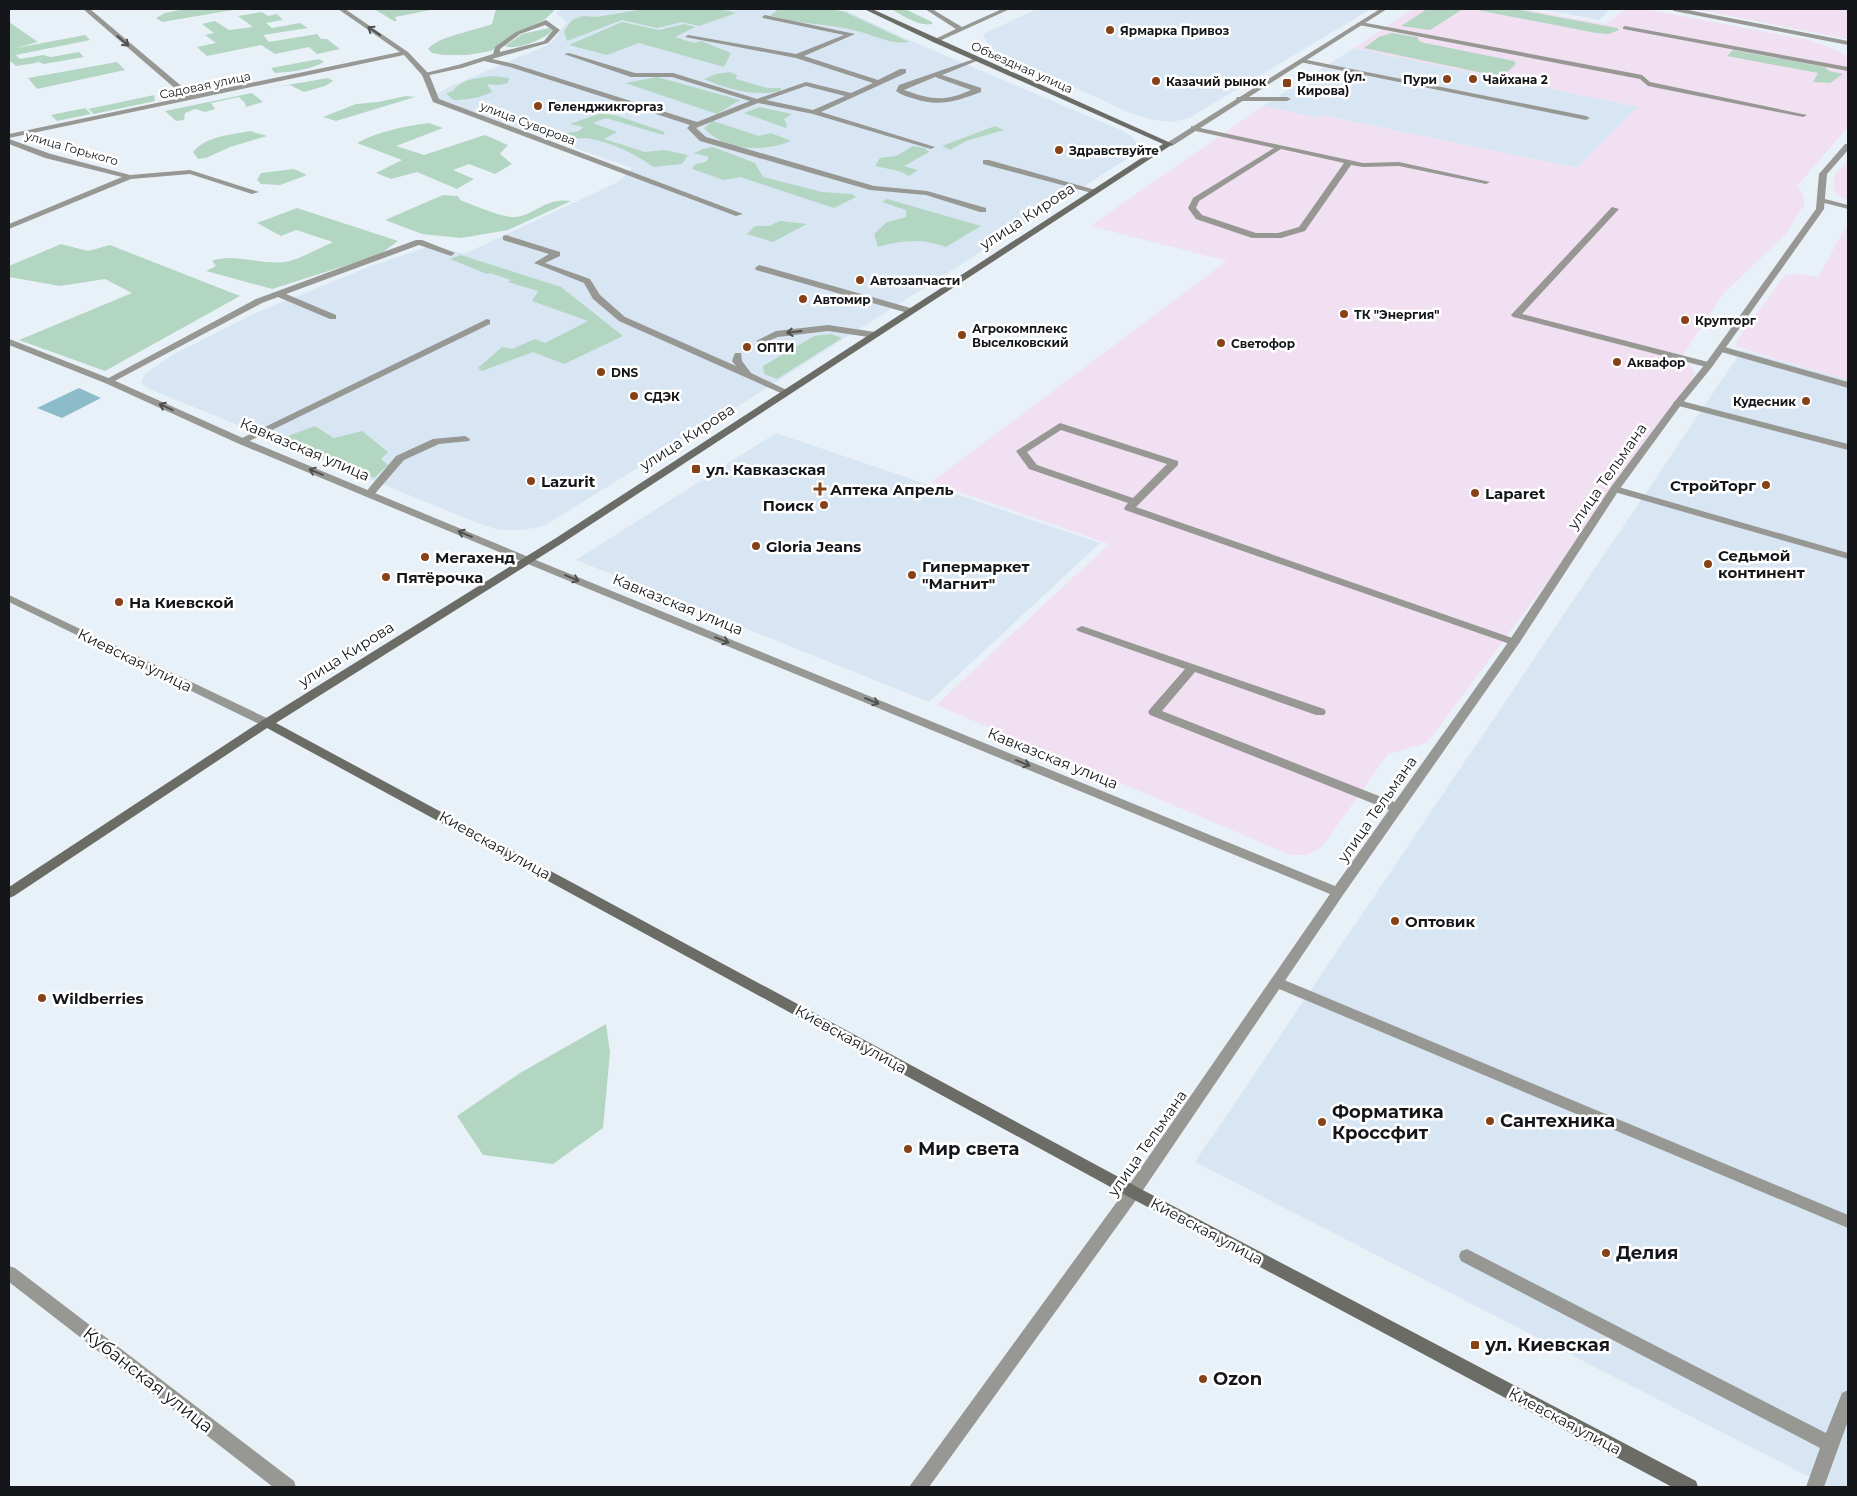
<svg xmlns="http://www.w3.org/2000/svg" width="1857" height="1496" viewBox="0 0 1857 1496" font-family="Montserrat,sans-serif">
	<style>
		.built { fill: #d8e6f3 }
		.industrial { fill: #f1e0f2 }
		.green { fill: #b3d6c2 }
		.water { fill: #8cbcc9 }
		.lines { fill: none; stroke-linecap: round; stroke-linejoin: round }
		.lane { fill: #979793; fill-rule: evenodd }
		.street { fill: #979793; fill-rule: evenodd }
		.secondary { fill: #6c6c67; fill-rule: evenodd }
		.oneway { stroke: #4f5050 }
		.poi-dot { fill: #864116; stroke: #fff; stroke-width: 2 }
		.labels { text-anchor: middle; dominant-baseline: central; stroke-width: 5; stroke-linejoin: round; paint-order: stroke }
		.far-poi-label { font-size: 12px; font-weight: bold; fill: #141619; stroke: #fff; text-anchor: start }
		.far-street-label { font-size: 12px; fill: #141619; stroke: #fff }
		.street-label { font-size: 15px; fill: #141619; stroke: #fff }
		.poi-label { font-size: 15px; font-weight: bold; fill: #141619; stroke: #fff; text-anchor: start }
		.near-poi-label { font-size: 18px; font-weight: bold; fill: #141619; stroke: #fff; text-anchor: start }
		.near-street-label { font-size: 18px; fill: #141619; stroke: #fff }
	</style>
	<rect width="100%" height="100%" fill="#e9f1f8"/>
	<path class="built" d="M 563,9 L 837,9 L 846,11 L 923,46 L 1121,130 L 1131,136 L 1137,143 L 1137,149 L 1133,155 L 751,398 L 544,526 L 523,530 L 500,530 L 480,524 L 147,388 L 141,382 L 145,374 L 172,355 L 262,310 L 371,266 L 433,245 L 464,254 L 620,181 L 632,168 L 431,97 L 453,85 L 550,44 L 567,22 L 555,13 Z
		M 1037,9 L 1371,9 L 1189,118 L 1173,122 L 1153,120 L 1130,113 L 989,48 L 983,34 Z
		M 1541,9 L 1611,9 L 1599,20 Z
		M 1354,48 L 1639,107 L 1577,168 L 1321,115 L 1318,118 L 1263,106 Z
		M 1742,350 L 1848,380 L 1848,1487 L 1829,1487 L 1195,1162 Z
		M 776,433 L 1100,543 L 929,702 L 576,560 Z"/>
	<path class="industrial" d="M 1413,9 L 1524,9 L 1606,24 L 1625,9 L 1644,9 L 1809,40 L 1838,51 L 1848,57 L 1848,127 L 1797,186 L 1804,196 L 1804,205 L 1785,235 L 1724,293 L 1679,361 L 1690,365 L 1694,371 L 1694,376 L 1627,475 L 1427,743 L 1388,754 L 1322,847 L 1306,855 L 1291,855 L 936,705 L 1109,544 L 931,482 L 1227,261 L 1090,226 L 1263,106 L 1318,118 L 1321,115 L 1577,168 L 1638,107 L 1354,48 Z
		M 1694,9 L 1848,9 L 1848,39 L 1832,36 Z
		M 1848,161 L 1848,201 L 1837,195 L 1833,188 L 1835,174 Z
		M 1848,223 L 1848,380 L 1737,347 L 1735,343 L 1785,275 L 1794,274 L 1818,277 Z"/>
	<path class="green" d="M 185,9 L 239,9 L 162,22 L 156,18 L 165,13 Z
		M 374,9 L 436,9 L 395,17 L 397,21 L 394,21 Z
		M 496,9 L 556,9 L 544,20 L 516,33 L 491,51 L 467,55 L 443,55 L 432,53 L 428,49 C 438,36 475,31 492,24 Z
		M 644,9 L 720,9 L 736,13 L 699,26 L 682,22 L 657,28 L 622,20 L 567,41 L 564,31 L 572,20 L 583,16 L 596,17 Z
		M 774,9 L 831,9 L 845,12 L 909,42 C 890,45 874,35 857,31 C 828,23 797,25 770,15 L 777,11 Z
		M 891,9 L 905,9 L 932,22 L 932,24 C 919,27 902,15 891,9 Z
		M 1427,9 L 1463,9 L 1430,30 L 1401,26 Z
		M 1472,9 L 1515,9 L 1617,28 L 1619,30 L 1609,34 L 1596,33 Z
		M 262,12 L 268,16 L 277,14 L 283,20 L 266,23 L 272,28 L 300,23 L 308,28 L 263,35 L 269,42 L 317,34 L 321,39 L 327,39 L 340,49 L 317,54 L 309,47 L 275,54 L 261,45 L 207,56 L 197,47 L 216,43 L 205,35 L 214,33 L 202,24 L 215,21 L 229,30 L 253,27 L 238,16 Z
		M 9,22 L 38,42 L 16,48 L 85,35 L 90,40 L 16,55 L 20,59 L 43,55 L 51,57 L 79,52 L 84,57 L 44,64 L 38,62 L 42,58 L 36,63 L 16,66 L 9,60 Z
		M 622,22 L 659,30 L 684,24 L 695,27 L 675,37 L 694,43 L 701,41 L 731,53 L 724,67 L 639,43 L 607,55 L 569,45 Z
		M 549,28 L 553,29 C 548,39 514,51 505,46 L 522,34 Z
		M 1392,33 L 1417,37 L 1420,42 L 1514,61 L 1516,64 L 1502,77 L 1364,48 L 1379,37 Z
		M 1733,50 L 1825,67 L 1829,71 L 1843,74 L 1830,83 L 1813,82 L 1818,73 L 1727,56 Z
		M 319,59 L 324,62 C 309,70 292,72 275,73 L 271,68 Z
		M 117,62 L 125,70 L 37,89 L 28,78 Z
		M 730,72 L 737,75 L 736,79 L 768,88 L 781,88 L 780,91 C 755,97 727,89 704,79 L 716,74 Z
		M 492,76 L 509,78 L 508,83 L 499,85 L 487,84 L 492,92 C 479,98 467,100 453,100 L 446,93 L 453,91 C 461,79 478,78 492,76 Z
		M 657,77 L 740,100 L 717,114 L 625,83 Z
		M 328,78 L 333,81 L 325,86 L 304,92 L 290,85 L 264,89 Z
		M 252,93 L 263,102 L 246,107 L 245,103 L 239,97 L 211,103 L 215,109 L 205,112 L 195,109 L 185,113 L 184,120 L 176,121 L 165,111 Z
		M 154,95 L 155,101 L 94,114 L 88,109 Z
		M 406,96 L 415,97 L 336,121 L 323,117 L 356,104 L 378,102 Z
		M 760,107 L 792,114 L 784,119 L 787,124 L 786,128 L 744,113 Z
		M 85,108 L 91,114 L 57,121 L 51,115 Z
		M 601,113 L 618,116 L 665,132 L 663,135 L 606,118 L 593,123 L 617,132 L 604,139 L 645,152 L 664,150 L 688,155 L 682,164 L 653,167 C 638,155 612,143 592,139 C 579,137 575,141 561,134 L 579,131 L 583,127 L 570,124 Z
		M 713,121 L 759,136 L 771,133 L 791,141 C 763,152 726,152 704,128 Z
		M 429,123 L 443,128 L 396,146 L 424,155 L 485,135 L 508,145 L 500,154 L 512,164 L 495,174 L 469,164 L 453,170 L 474,179 L 457,189 L 417,172 L 391,179 L 376,173 L 402,160 L 357,143 C 379,131 405,126 429,123 Z
		M 995,126 L 1004,130 L 966,141 L 950,150 L 942,146 Z
		M 250,131 L 267,136 L 230,147 L 206,158 L 198,159 L 193,152 C 206,136 230,135 250,131 Z
		M 913,146 L 925,148 L 929,152 L 904,166 L 918,170 L 909,176 L 899,171 L 875,166 L 880,158 L 896,156 Z
		M 713,147 L 755,163 L 763,177 L 822,192 L 852,194 L 856,197 L 834,208 L 740,177 L 724,180 L 692,169 L 695,164 L 706,162 L 709,157 L 694,153 L 703,149 Z
		M 294,169 L 307,175 L 280,185 L 261,184 L 257,180 L 261,173 Z
		M 443,195 L 458,196 L 460,200 C 474,205 501,218 516,217 C 536,214 546,197 571,201 L 508,230 L 461,238 L 422,234 L 385,220 Z
		M 887,199 L 981,226 L 946,247 C 922,238 902,240 878,247 L 874,234 L 887,222 L 906,217 L 906,210 L 882,202 Z
		M 297,208 L 398,241 L 379,255 L 272,289 L 206,271 L 216,266 L 212,261 C 234,252 265,267 290,261 C 304,257 319,248 333,242 L 296,230 L 281,236 L 257,223 Z
		M 780,221 L 807,224 L 773,242 L 747,234 L 755,226 L 769,226 Z
		M 61,244 L 88,251 L 110,245 L 240,296 L 105,371 L 19,340 L 132,293 L 105,279 L 60,286 L 9,277 L 9,266 Z
		M 461,255 L 561,287 L 623,336 L 564,364 L 533,352 L 482,371 L 478,368 L 502,347 L 512,349 L 535,339 L 545,343 L 588,321 L 532,301 L 538,291 L 508,282 L 511,280 L 490,273 L 487,274 L 450,259 Z
		M 831,334 L 842,338 L 777,379 L 764,374 L 763,366 L 814,336 Z
		M 315,426 L 334,438 L 362,431 L 388,452 L 381,459 L 388,465 L 374,478 L 285,442 L 288,436 Z
		M 606,1024 L 610,1052 L 603,1128 L 553,1164 L 483,1155 L 457,1116 L 520,1073 Z"/>
	<path class="water" d="M 79,388 L 101,398 L 62,418 L 37,408 Z"/>
	<g class="lines">
		<path class="lane" d="M 925,9 L 932,9 L 962,27 L 1002,9 L 1010,9 L 935,43 L 933,42 L 933,40 L 956,29 Z
			M 765,15 L 855,34 L 804,56 L 878,80 L 900,69 L 906,69 L 906,73 L 821,112 L 935,147 L 931,149 L 813,114 L 758,103 L 696,128 L 706,137 L 874,186 L 927,191 L 986,208 L 986,212 L 980,212 L 926,195 L 870,190 L 700,141 L 687,128 L 690,125 L 510,67 L 484,61 L 462,68 L 425,76 L 421,74 L 458,65 L 493,54 L 495,47 L 516,32 L 546,20 L 560,30 L 548,43 L 492,59 L 514,64 L 697,122 L 750,101 L 672,77 L 631,77 L 564,54 L 569,53 L 635,73 L 673,73 L 757,99 L 806,82 L 851,93 L 873,83 L 796,58 L 685,37 L 688,35 L 796,54 L 844,35 L 763,18 L 762,17 ZM 545,25 L 553,30 L 544,41 L 500,52 L 500,49 L 520,34 ZM 806,86 L 845,96 L 813,110 L 766,100 Z
			M 1361,22 L 1642,75 L 1650,82 L 1807,115 L 1803,117 L 1648,86 L 1640,79 L 1359,25 L 1358,24 Z
			M 1625,26 L 1848,67 L 1848,71 L 1623,29 L 1623,27 Z
			M 974,59 L 979,60 L 942,75 L 981,88 L 981,92 C 957,101 939,107 915,99 C 908,97 901,95 896,91 L 899,85 ZM 935,77 L 971,90 C 944,102 932,100 904,90 Z
			M 1302,59 L 1586,116 L 1590,118 L 1586,120 L 1300,62 L 1300,60 Z
			M 1237,97 L 1287,97 L 1291,99 L 1287,101 L 1240,101 L 1236,99 Z
			M 1191,126 L 1363,163 L 1399,162 L 1490,182 L 1486,184 L 1399,166 L 1363,167 L 1351,165 L 1305,231 L 1281,238 L 1252,238 L 1196,219 L 1188,208 L 1193,198 L 1274,148 L 1191,130 ZM 1281,149 L 1344,163 L 1299,227 L 1278,233 L 1256,233 L 1202,215 L 1196,208 L 1199,201 Z
			M 983,160 L 989,160 L 1099,191 L 1092,193 L 983,164 Z
			M 1817,197 L 1848,205 L 1848,209 L 1817,201 Z
			M 1612,207 L 1619,209 L 1522,314 L 1712,363 L 1712,367 L 1706,367 L 1513,317 L 1511,315 Z
			M 506,235 L 560,252 L 560,256 L 545,263 L 590,279 L 600,295 L 625,317 L 736,366 L 732,361 L 735,353 L 741,353 L 742,361 L 751,373 L 791,392 L 789,394 L 783,394 L 619,321 L 593,299 L 584,283 L 534,263 L 549,254 L 503,240 L 503,236 Z
			M 416,240 L 422,240 L 455,253 L 451,256 L 419,245 L 286,294 L 336,315 L 336,319 L 330,319 L 278,297 L 262,303 L 111,383 L 105,383 L 103,381 L 256,299 Z
			M 759,265 L 914,309 L 916,311 L 914,313 L 908,313 L 756,270 L 755,268 Z
			M 487,319 L 490,320 L 490,324 L 245,443 L 241,444 L 236,441 Z
			M 828,325 L 875,332 L 880,335 L 875,338 L 828,331 L 778,337 L 761,344 L 756,341 L 776,331 Z
			M 1721,346 L 1848,382 L 1848,388 L 1718,351 L 1718,347 Z
			M 1678,400 L 1848,444 L 1848,450 L 1675,405 L 1673,403 Z
			M 1060,423 L 1178,461 L 1178,465 L 1136,507 L 1518,640 L 1520,642 L 1518,644 L 1510,644 L 1125,510 L 1124,508 L 1128,503 L 1029,469 L 1016,451 ZM 1061,430 L 1167,464 L 1133,498 L 1037,465 L 1027,452 Z
			M 465,436 L 470,439 L 469,441 L 439,444 L 404,460 L 373,496 L 369,497 L 364,494 L 396,456 L 433,439 Z
			M 1615,486 L 1848,553 L 1848,559 L 1611,491 L 1610,489 Z
			M 1082,626 L 1324,709 L 1326,712 L 1324,715 L 1316,715 L 1195,672 L 1162,711 L 1402,805 L 1403,808 L 1402,811 L 1392,811 L 1150,715 L 1148,712 L 1150,709 L 1185,669 L 1078,631 L 1076,629 Z
			M 1277,977 L 1848,1215 L 1848,1228 L 1272,986 L 1270,982 L 1272,978 Z
			M 1467,1249 L 1826,1433 L 1842,1393 L 1848,1390 L 1848,1421 L 1824,1487 L 1806,1487 L 1820,1448 L 1461,1261 L 1459,1256 L 1461,1251 Z"/>
		<path class="street" d="M 83,9 L 90,9 L 192,95 L 400,52 L 338,9 L 345,9 L 408,52 L 429,74 L 439,99 L 743,214 L 736,216 L 433,102 L 422,75 L 404,55 L 9,138 L 9,134 L 185,97 Z
			M 1380,9 L 1387,9 L 1172,146 L 1165,144 Z
			M 1671,9 L 1683,9 L 1848,41 L 1848,45 L 1674,11 Z
			M 9,139 L 51,154 L 130,175 L 190,170 L 259,192 L 252,194 L 190,174 L 131,179 L 9,229 L 9,224 L 122,177 L 45,158 L 9,144 Z
			M 1845,144 L 1848,144 L 1848,150 L 1827,174 L 1824,209 L 1712,367 L 1681,405 L 1619,490 L 1520,642 L 1343,895 L 1139,1196 L 929,1487 L 909,1487 L 1127,1188 L 1330,894 L 523,562 L 237,443 L 105,383 L 9,345 L 9,339 L 12,340 L 111,379 L 245,439 L 531,558 L 1335,886 L 1509,641 L 1611,487 L 1675,401 L 1706,363 L 1816,209 L 1819,174 Z
			M 9,595 L 271,720 L 273,723 L 267,727 L 263,726 L 9,602 Z
			M 9,1266 L 15,1268 L 294,1481 L 296,1487 L 273,1487 L 9,1282 Z"/>
		<path class="secondary" d="M 864,9 L 872,9 L 1173,144 L 564,542 L 276,723 L 1139,1188 L 1696,1481 L 1698,1487 L 1672,1487 L 1127,1196 L 267,728 L 14,896 L 9,898 L 9,887 L 263,720 L 556,538 L 1163,144 L 933,42 Z"/>
	</g>
	<defs><path id="oneway-shaft" d="M-6 0H5M1.5-3L5.5 0L1.5 3" fill="none" stroke-width="1.6" stroke-linecap="round" stroke-linejoin="round" transform="scale(1.25)"/></defs>
	<g class="oneway">
		<use href="#oneway-shaft" transform="translate(374 31) rotate(-146)"/>
		<use href="#oneway-shaft" transform="translate(123 41) rotate(41)"/>
		<use href="#oneway-shaft" transform="translate(794 332) rotate(173)"/>
		<use href="#oneway-shaft" transform="translate(166 407) rotate(-156)"/>
		<use href="#oneway-shaft" transform="translate(316 472) rotate(-157)"/>
		<use href="#oneway-shaft" transform="translate(465 534) rotate(-157)"/>
		<use href="#oneway-shaft" transform="translate(572 578) rotate(23)"/>
		<use href="#oneway-shaft" transform="translate(722 640) rotate(22)"/>
		<use href="#oneway-shaft" transform="translate(872 701) rotate(22)"/>
		<use href="#oneway-shaft" transform="translate(1023 763) rotate(22)"/>
	</g>
	<g class="poi-dot">
		<circle cx="1110" cy="30" r="5"/>
		<circle cx="1447" cy="79" r="5"/>
		<circle cx="1473" cy="79" r="5"/>
		<circle cx="1156" cy="81" r="5"/>
		<rect x="1282" y="78" width="10" height="10" rx="2.5"/>
		<circle cx="538" cy="106" r="5"/>
		<circle cx="1059" cy="150" r="5"/>
		<circle cx="860" cy="280" r="5"/>
		<circle cx="803" cy="299" r="5"/>
		<circle cx="1344" cy="314" r="5"/>
		<circle cx="1685" cy="320" r="5"/>
		<circle cx="962" cy="335" r="5"/>
		<circle cx="1221" cy="343" r="5"/>
		<circle cx="747" cy="347" r="5"/>
		<circle cx="1617" cy="362" r="5"/>
		<circle cx="601" cy="372" r="5"/>
		<circle cx="634" cy="396" r="5"/>
		<circle cx="1806" cy="401" r="5"/>
		<rect x="691" y="464" width="10" height="10" rx="2.5"/>
		<circle cx="531" cy="481" r="5"/>
		<circle cx="1766" cy="485" r="5"/>
		<path d="M817.5 481.5h5v5h5v5h-5v5h-5v-5h-5v-5h5z"/>
		<circle cx="1475" cy="493" r="5"/>
		<circle cx="824" cy="505" r="5"/>
		<circle cx="756" cy="546" r="5"/>
		<circle cx="425" cy="557" r="5"/>
		<circle cx="1708" cy="564" r="5"/>
		<circle cx="912" cy="575" r="5"/>
		<circle cx="386" cy="577" r="5"/>
		<circle cx="119" cy="602" r="5"/>
		<circle cx="1395" cy="921" r="5"/>
		<circle cx="42" cy="998" r="5"/>
		<circle cx="1490" cy="1121" r="5"/>
		<circle cx="1322" cy="1122" r="5"/>
		<circle cx="908" cy="1149" r="5"/>
		<circle cx="1606" cy="1253" r="5"/>
		<rect x="1470" y="1340" width="10" height="10" rx="2.5"/>
		<circle cx="1203" cy="1379" r="5"/>
	</g>
	<g class="labels">
		<g class="far-poi-label">
			<text x="1120" y="30">Ярмарка Привоз</text>
			<text x="1297" y="76">Рынок (ул.<tspan x="1297" dy="14">Кирова)</tspan></text>
			<text x="1437" y="79" text-anchor="end">Пури</text>
			<text x="1483" y="79">Чайхана 2</text>
			<text x="1166" y="81">Казачий рынок</text>
			<text x="548" y="106">Геленджикгоргаз</text>
			<text x="1069" y="150">Здравствуйте</text>
			<text x="870" y="280">Автозапчасти</text>
			<text x="813" y="299">Автомир</text>
			<text x="1354" y="314">ТК "Энергия"</text>
			<text x="1695" y="320">Крупторг</text>
			<text x="972" y="328">Агрокомплекс<tspan x="972" dy="14">Выселковский</tspan></text>
			<text x="1231" y="343">Светофор</text>
			<text x="757" y="347">ОПТИ</text>
			<text x="1627" y="362">Аквафор</text>
			<text x="611" y="372">DNS</text>
			<text x="644" y="396">СДЭК</text>
			<text x="1796" y="401" text-anchor="end">Кудесник</text>
		</g>
		<g class="far-street-label">
			<text transform="translate(1022 67) rotate(24)">Объездная улица</text>
			<text transform="translate(205 85) rotate(-12)">Садовая улица</text>
			<text transform="translate(528 123) rotate(21)">улица Суворова</text>
			<text transform="translate(72 148) rotate(16)">улица Горького</text>
		</g>
		<g class="street-label">
			<text transform="translate(1027 216) rotate(-33)">улица Кирова</text>
			<text transform="translate(687 437) rotate(-33)">улица Кирова</text>
			<text transform="translate(305 449) rotate(23)">Кавказская улица</text>
			<text transform="translate(1607 476) rotate(-55)">улица Тельмана</text>
			<text transform="translate(678 604) rotate(22)">Кавказская улица</text>
			<text transform="translate(346 654) rotate(-32)">улица Кирова</text>
			<text transform="translate(135 660) rotate(26)">Киевская улица</text>
			<text transform="translate(1053 758) rotate(22)">Кавказская улица</text>
			<text transform="translate(1377 809) rotate(-55)">улица Тельмана</text>
			<text transform="translate(495 845) rotate(29)">Киевская улица</text>
			<text transform="translate(851 1039) rotate(29)">Киевская улица</text>
			<text transform="translate(1147 1143) rotate(-55)">улица Тельмана</text>
			<text transform="translate(1207 1231) rotate(28)">Киевская улица</text>
			<text transform="translate(1565 1421) rotate(28)">Киевская улица</text>
		</g>
		<g class="poi-label">
			<text x="706" y="469">ул. Кавказская</text>
			<text x="541" y="481">Lazurit</text>
			<text x="1756" y="485" text-anchor="end">СтройТорг</text>
			<text x="830" y="489">Аптека Апрель</text>
			<text x="1485" y="493">Laparet</text>
			<text x="814" y="505" text-anchor="end">Поиск</text>
			<text x="766" y="546">Gloria Jeans</text>
			<text x="1718" y="555">Седьмой<tspan x="1718" dy="17">континент</tspan></text>
			<text x="435" y="557">Мегахенд</text>
			<text x="922" y="566">Гипермаркет<tspan x="922" dy="17">"Магнит"</tspan></text>
			<text x="396" y="577">Пятёрочка</text>
			<text x="129" y="602">На Киевской</text>
			<text x="1405" y="921">Оптовик</text>
			<text x="52" y="998">Wildberries</text>
		</g>
		<g class="near-poi-label">
			<text x="1332" y="1112">Форматика<tspan x="1332" dy="21">Кроссфит</tspan></text>
			<text x="1500" y="1121">Сантехника</text>
			<text x="918" y="1149">Мир света</text>
			<text x="1616" y="1253">Делия</text>
			<text x="1485" y="1345">ул. Киевская</text>
			<text x="1213" y="1379">Ozon</text>
		</g>
		<g class="near-street-label">
			<text transform="translate(148 1380) rotate(38)">Кубанская улица</text>
		</g>
	</g>
	<rect width="1857" height="1496" fill="none" stroke="#141619" stroke-width="20"/>
</svg>
